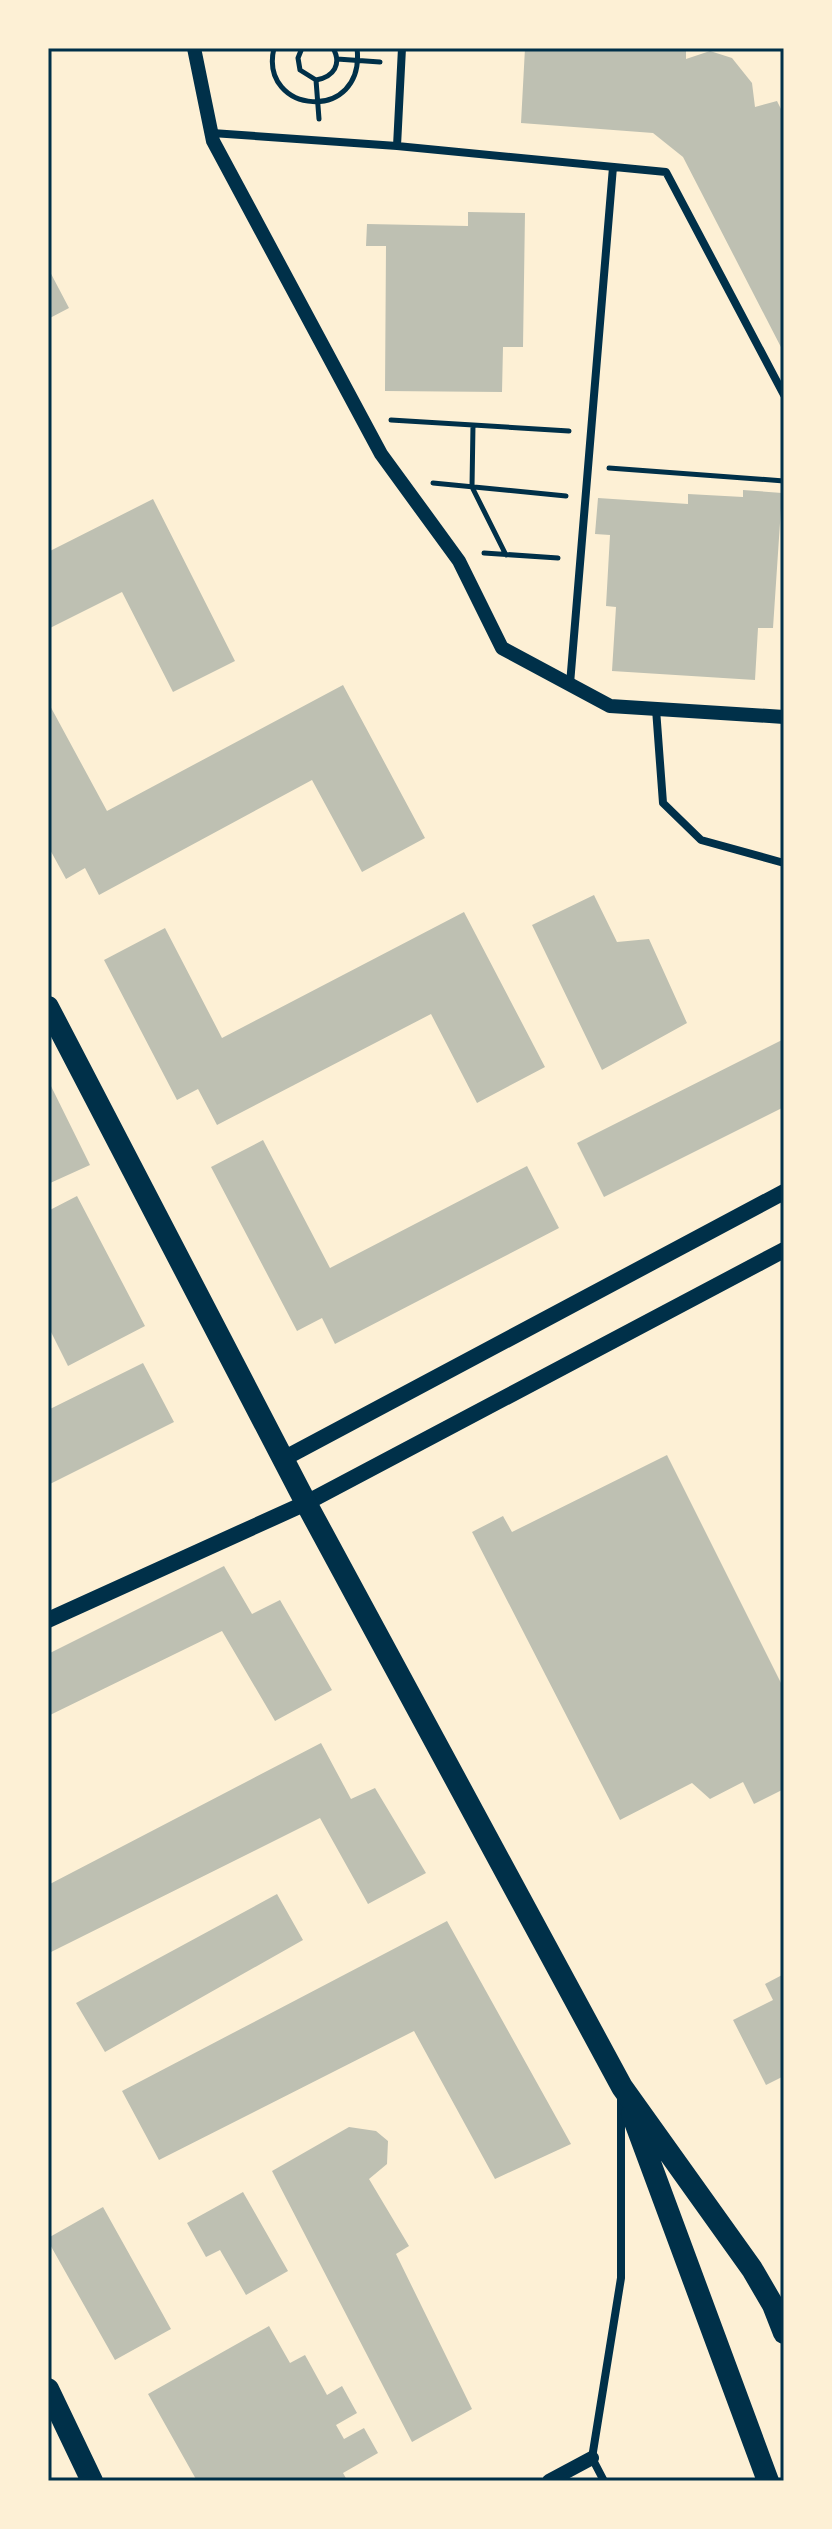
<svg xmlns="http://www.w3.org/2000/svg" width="832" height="2529" viewBox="0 0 832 2529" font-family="Manrope,sans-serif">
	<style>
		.building { fill: #bec0b2 }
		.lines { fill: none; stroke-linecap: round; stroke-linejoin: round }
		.path { stroke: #003049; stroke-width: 5 }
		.minor { stroke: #003049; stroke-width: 8 }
		.tertiary { stroke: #003049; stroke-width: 14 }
		.secondary { stroke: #003049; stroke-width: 16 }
		.trunk { stroke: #003049; stroke-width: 22 }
		.neatline { fill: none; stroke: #003049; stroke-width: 3 }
	</style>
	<rect width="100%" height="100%" fill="#fdf0d5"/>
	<path class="building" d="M 525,48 L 686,48 L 686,59 L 710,51 L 732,58 L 752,83 L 755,107 L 777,101 L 784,115 L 784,353 L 683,157 L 653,133 L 521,123 Z
		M 468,212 L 525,213 L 523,347 L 503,347 L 502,392 L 385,391 L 386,246 L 366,246 L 367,224 L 468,226 Z
		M 48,268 L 69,308 L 48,319 Z
		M 743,490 L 782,493 L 773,628 L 758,628 L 755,680 L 612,671 L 616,607 L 606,606 L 610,535 L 595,534 L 598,498 L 688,504 L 688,494 L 743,497 Z
		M 153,499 L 235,661 L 173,692 L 122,592 L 48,629 L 48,552 Z
		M 343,685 L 425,838 L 362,872 L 312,780 L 99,895 L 85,868 L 66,879 L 48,846 L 48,702 L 107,811 Z
		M 594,895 L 617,942 L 649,939 L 687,1023 L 602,1070 L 532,925 Z
		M 464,912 L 545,1067 L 477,1103 L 431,1014 L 217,1125 L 198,1089 L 177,1100 L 104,960 L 165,928 L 222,1038 Z
		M 784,1039 L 784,1107 L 604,1197 L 577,1143 Z
		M 48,1080 L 90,1165 L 48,1184 Z
		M 263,1140 L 330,1268 L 527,1166 L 559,1228 L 335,1344 L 322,1318 L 297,1331 L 211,1167 Z
		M 77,1196 L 145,1326 L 68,1366 L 48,1326 L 48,1211 Z
		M 143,1363 L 174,1422 L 48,1485 L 48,1410 Z
		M 667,1455 L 784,1689 L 784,1789 L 754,1804 L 743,1782 L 710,1799 L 692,1783 L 620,1820 L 472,1532 L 503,1516 L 512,1532 Z
		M 224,1566 L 252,1614 L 280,1600 L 332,1690 L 275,1721 L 222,1631 L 48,1716 L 48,1654 Z
		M 321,1743 L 351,1799 L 375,1788 L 426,1873 L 368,1904 L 320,1818 L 49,1953 L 48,1885 Z
		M 277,1894 L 303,1940 L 105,2052 L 76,2003 Z
		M 447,1921 L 571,2144 L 495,2179 L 414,2031 L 159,2160 L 122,2091 Z
		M 784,1974 L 784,2076 L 766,2085 L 733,2020 L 773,2000 L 765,1984 Z
		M 349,2127 L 376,2131 L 388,2141 L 387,2164 L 369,2179 L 409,2246 L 396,2254 L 472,2409 L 412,2442 L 272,2171 Z
		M 243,2192 L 288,2271 L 246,2295 L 220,2250 L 206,2257 L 187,2223 Z
		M 103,2207 L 171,2329 L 115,2360 L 48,2241 L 48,2238 Z
		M 269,2326 L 290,2363 L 305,2355 L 327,2395 L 342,2386 L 357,2413 L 336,2425 L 344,2439 L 364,2428 L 378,2453 L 343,2473 L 347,2480 L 345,2481 L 197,2481 L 148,2394 Z"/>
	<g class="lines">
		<path class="path" d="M 274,48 C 258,115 366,124 357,48
			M 302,48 L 298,58 L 300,70 L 316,80 C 334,77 342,64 333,48
			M 337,59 L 380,62
			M 316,80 L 319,119
			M 391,420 L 569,431
			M 473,425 L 472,487 L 506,555
			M 609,468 L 784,481
			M 433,483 L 566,496
			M 484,553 L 558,558"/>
		<path class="minor" d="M 212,133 L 397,146 L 666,172 L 784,395
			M 397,146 L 402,48
			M 570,684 L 613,167
			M 656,709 L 663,803 L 701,840 L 784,863
			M 604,2481 L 592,2458 L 621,2278 L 621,2096"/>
		<path class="tertiary" d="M 194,48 L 213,141 L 381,454 L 459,561 L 502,648 L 610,706 L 784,717
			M 549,2481 L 592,2458"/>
		<path class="secondary" d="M 283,1459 L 784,1192
			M 48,1620 L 306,1503 L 784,1250"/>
		<path class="trunk" d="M 48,1007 L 306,1503 L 622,2087 L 752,2269 L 773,2305 L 784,2333
			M 632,2114 L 768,2481
			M 48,2389 L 92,2481"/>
	</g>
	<rect width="832" height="2529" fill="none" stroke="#fdf0d5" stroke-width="100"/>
	<rect x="50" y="50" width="732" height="2429" class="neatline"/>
</svg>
